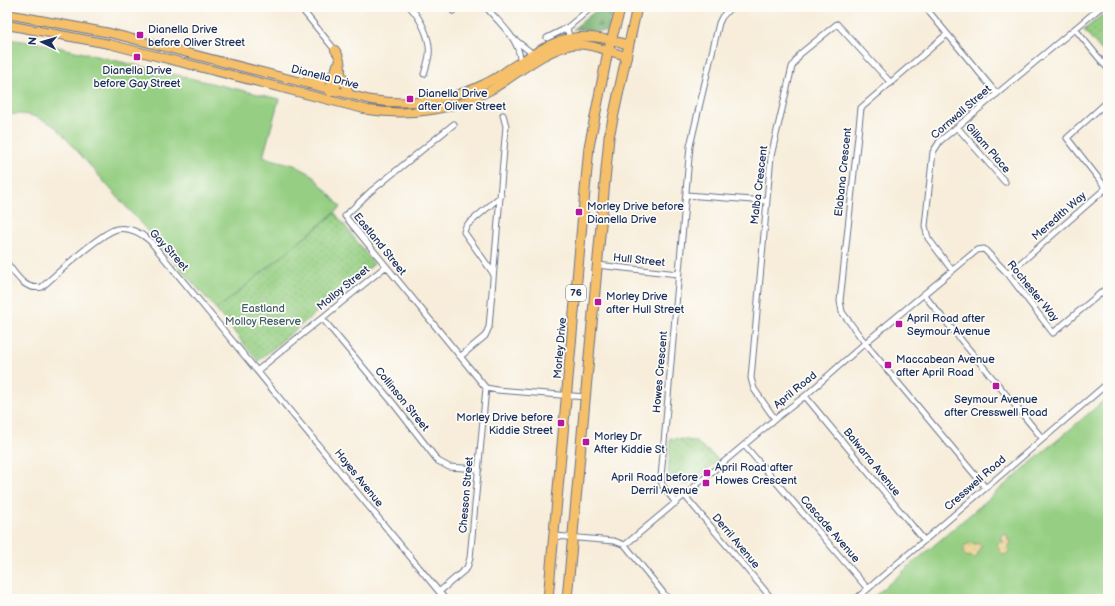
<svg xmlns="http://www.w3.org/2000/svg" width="1115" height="606" viewBox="0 0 1115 606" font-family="'Balsamiq Sans',sans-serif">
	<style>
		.green { fill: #96cf83; stroke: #587f70 }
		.forest { fill: url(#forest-firs); stroke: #4a7068 }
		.sand { fill: url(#sand-dots); stroke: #84847e }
		.park { fill: url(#park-dots); stroke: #587f70 }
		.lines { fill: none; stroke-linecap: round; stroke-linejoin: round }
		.street-casing { stroke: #687289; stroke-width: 7 }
		.primary-casing { stroke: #687289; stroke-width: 10 }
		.highway-casing { stroke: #687289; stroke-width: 11 }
		.street { stroke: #fff; stroke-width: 5 }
		.primary { stroke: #f6c06b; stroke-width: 8 }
		.highway { stroke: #f6c06b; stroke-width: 9 }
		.poi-dot { fill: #b5179e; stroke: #fdfcf7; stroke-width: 1.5 }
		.labels { text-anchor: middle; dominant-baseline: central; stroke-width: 3.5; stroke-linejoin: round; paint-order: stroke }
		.shield { fill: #fdfcf7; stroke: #5f6c8c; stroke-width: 1 }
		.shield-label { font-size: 10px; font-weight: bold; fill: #1b2f5e }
		.poi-label { font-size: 11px; fill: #1b2f5e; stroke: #fdfcf7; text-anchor: start }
		.street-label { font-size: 11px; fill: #1b2f5e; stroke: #fdfcf7 }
		.park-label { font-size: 11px; fill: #405f69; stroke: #fdfcf7 }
	</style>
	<defs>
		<pattern id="forest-firs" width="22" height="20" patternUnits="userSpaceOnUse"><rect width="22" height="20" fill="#78b271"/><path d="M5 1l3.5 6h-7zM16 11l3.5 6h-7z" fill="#629160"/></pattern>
		<pattern id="sand-dots" width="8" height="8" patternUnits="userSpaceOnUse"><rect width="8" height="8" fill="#eeda9e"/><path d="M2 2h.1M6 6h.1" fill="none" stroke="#ccbb8a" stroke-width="1.8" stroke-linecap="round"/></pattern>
		<pattern id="park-dots" width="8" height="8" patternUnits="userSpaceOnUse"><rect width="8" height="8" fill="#96cf83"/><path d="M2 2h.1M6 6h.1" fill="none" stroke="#81b274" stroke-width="1.8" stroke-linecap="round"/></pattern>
	</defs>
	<rect width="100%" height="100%" fill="#fdfcf7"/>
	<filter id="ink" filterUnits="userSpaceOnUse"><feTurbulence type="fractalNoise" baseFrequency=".025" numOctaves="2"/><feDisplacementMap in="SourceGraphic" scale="8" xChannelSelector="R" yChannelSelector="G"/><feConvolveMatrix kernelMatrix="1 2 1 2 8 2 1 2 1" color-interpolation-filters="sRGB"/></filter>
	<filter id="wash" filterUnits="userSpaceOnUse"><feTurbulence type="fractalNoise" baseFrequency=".012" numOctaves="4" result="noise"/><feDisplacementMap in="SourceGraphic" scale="16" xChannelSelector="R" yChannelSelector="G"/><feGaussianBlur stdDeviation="0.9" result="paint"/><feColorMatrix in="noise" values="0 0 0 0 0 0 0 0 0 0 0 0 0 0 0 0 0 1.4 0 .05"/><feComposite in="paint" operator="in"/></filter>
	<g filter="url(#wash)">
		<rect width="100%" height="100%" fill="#f7edda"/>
		<path class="green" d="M 7,39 L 45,44 L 279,99 L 263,157 L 294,165 L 311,174 L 341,207 L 217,310 L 57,128 C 40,117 28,112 7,115 Z
			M 1108,397 L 1108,599 L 871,599 Z"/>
		<path class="forest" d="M 600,7 L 615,7 L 607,32 L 573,29 Z"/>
		<path class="sand" d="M 1004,533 L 1007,535 L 1008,540 L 1011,541 L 1010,545 L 1007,546 L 1009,548 L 1009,552 L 1005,555 L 1002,554 L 997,545 L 1000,541 L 1004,543 L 1001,538 Z
			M 972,542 L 974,546 L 976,543 L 982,545 L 978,551 L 978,555 L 975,558 L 966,556 L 963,553 L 964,546 Z"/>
		<path class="park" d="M 1108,10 L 1108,58 L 1084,30 Z
			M 335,213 L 374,264 L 258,361 L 216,310 Z
			M 670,438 L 695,441 L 719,460 L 688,485 L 668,481 Z"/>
	</g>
	<g filter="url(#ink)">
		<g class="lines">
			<defs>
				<path id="street" d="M 300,7 L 335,50
					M 410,7 C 421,19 431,39 429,55 C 428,61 426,68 424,74
					M 486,7 C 499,23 521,40 520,62
					M 925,7 L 997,94
					M 453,11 L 458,7
					M 1075,29 L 1108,69
					M 947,34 L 861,108 L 840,301 L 842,312 L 865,343 L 985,487
					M 547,38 L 567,28
					M 514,39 L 533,54
					M 570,40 L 567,28 L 592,7
					M 454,124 L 370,192 L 345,216 L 486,388 L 497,390 L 586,397
					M 957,127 L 1005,182
					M 686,195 L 766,201
					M 7,263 C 16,275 25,291 42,287 C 57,274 100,233 117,229 C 130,227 141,233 150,241 L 445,599
					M 597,265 L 678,274
					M 952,270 L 928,238 L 925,226 L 933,152 L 940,141 L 957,127 L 1101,7
					M 493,273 L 464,232 L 466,226 L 501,196
					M 1008,274 L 1106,188 L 1067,138 L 1108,101
					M 924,295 L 1042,438
					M 322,318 L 393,403 L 438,461 L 449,467 L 479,469
					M 461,356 L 485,336 L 489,327 L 506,126 L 503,115
					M 258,370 L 385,267
					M 805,396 L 924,540
					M 775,419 L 754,389 L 751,378 L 771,156 L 792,67 L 800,54 L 837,24 L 891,83
					M 745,446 L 868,589
					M 685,496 L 772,599
					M 676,503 L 662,485 L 661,477 L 690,146 L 719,23 L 722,17 L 731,7
					M 555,536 L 614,541 L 625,545 L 668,599
					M 625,545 L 775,419 L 805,396 L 865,343 L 977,250 L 984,249 L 1008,274 L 1053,333 L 1108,287
					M 440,591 L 467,568 L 470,558 L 486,388
					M 856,599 L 1108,383"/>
				<path id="primary" d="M 7,14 L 110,33 L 371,100 C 410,106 449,101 484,84 C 493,80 502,74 510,68 C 557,39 573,27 629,45
					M 7,25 L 109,44 L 368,110 C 408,116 453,111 489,91 C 515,77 540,52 571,45 C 588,42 609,52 627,56
					M 341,73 L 349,94
					M 308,81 L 324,80 L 335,73
					M 330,92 C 332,90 335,88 337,85 C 343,76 342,58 335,50
					M 333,92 L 331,85 L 337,65"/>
				<path id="highway" d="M 548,599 L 589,147 L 608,51 L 621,7
					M 567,599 L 609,137 L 637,7"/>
			</defs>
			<use href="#street" class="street-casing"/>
			<use href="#primary" class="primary-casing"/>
			<use href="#highway" class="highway-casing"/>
			<use href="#street" class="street"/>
			<use href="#primary" class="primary"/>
			<use href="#highway" class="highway"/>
		</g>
	</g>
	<g class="poi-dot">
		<rect x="136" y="31" width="8" height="8" rx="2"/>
		<rect x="133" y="53" width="8" height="8" rx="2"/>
		<rect x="406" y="95" width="8" height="8" rx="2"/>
		<rect x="575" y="208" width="8" height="8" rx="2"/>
		<rect x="594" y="298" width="8" height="8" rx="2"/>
		<rect x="895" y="320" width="8" height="8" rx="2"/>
		<rect x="884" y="361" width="8" height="8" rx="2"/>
		<rect x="992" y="382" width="8" height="8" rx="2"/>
		<rect x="557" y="419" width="8" height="8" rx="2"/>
		<rect x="582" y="438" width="8" height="8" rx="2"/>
		<rect x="703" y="469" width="8" height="8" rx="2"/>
		<rect x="702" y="479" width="8" height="8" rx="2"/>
	</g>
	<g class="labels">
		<rect class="shield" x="566" y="285" width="20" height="16" rx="3"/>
		<g class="shield-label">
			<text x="576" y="293">76</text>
		</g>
		<g class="poi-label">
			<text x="148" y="29">Dianella Drive<tspan x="148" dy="13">before Oliver Street</tspan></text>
			<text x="137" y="70" text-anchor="middle">Dianella Drive<tspan x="137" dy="13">before Gay Street</tspan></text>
			<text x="418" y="93">Dianella Drive<tspan x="418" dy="13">after Oliver Street</tspan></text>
			<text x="587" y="206">Morley Drive before<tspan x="587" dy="13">Dianella Drive</tspan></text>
			<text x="606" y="296">Morley Drive<tspan x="606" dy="13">after Hull Street</tspan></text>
			<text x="907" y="318">April Road after<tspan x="907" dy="13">Seymour Avenue</tspan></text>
			<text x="896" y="359">Maccabean Avenue<tspan x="896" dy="13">after April Road</tspan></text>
			<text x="996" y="399" text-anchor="middle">Seymour Avenue<tspan x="996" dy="13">after Cresswell Road</tspan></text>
			<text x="553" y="417" text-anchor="end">Morley Drive before<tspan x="553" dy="13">Kiddie Street</tspan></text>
			<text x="594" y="436">Morley Dr<tspan x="594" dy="13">After Kiddie St</tspan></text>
			<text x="715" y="467">April Road after<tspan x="715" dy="13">Howes Crescent</tspan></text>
			<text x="698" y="477" text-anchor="end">April Road before<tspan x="698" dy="13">Derril Avenue</tspan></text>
		</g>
		<g class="street-label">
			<text transform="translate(325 77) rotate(14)">Dianella Drive</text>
			<text transform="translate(961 112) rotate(-41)">Cornwall Street</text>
			<text transform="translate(988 148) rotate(49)">Gillam Place</text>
			<text transform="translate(843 172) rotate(-84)">Elabana Crescent</text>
			<text transform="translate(759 185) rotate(-83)">Malba Crescent</text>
			<text transform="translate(1059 216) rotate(-41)">Meredith Way</text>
			<text transform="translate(380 244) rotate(51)">Eastland Street</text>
			<text transform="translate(169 250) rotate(48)">Gay Street</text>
			<text transform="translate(639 260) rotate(6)">Hull Street</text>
			<text transform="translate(343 288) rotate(-39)">Molloy Street</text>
			<text transform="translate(1033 291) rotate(51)">Rochester Way</text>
			<text transform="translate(560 348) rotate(-85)">Morley Drive</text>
			<text transform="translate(660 372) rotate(-85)">Howes Crescent</text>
			<text transform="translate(795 390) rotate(-39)">April Road</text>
			<text transform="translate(402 399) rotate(51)">Collinson Street</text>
			<text transform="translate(872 462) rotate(51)">Balwarra Avenue</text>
			<text transform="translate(359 478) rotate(51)">Hayes Avenue</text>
			<text transform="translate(975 483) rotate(-41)">Cresswell Road</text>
			<text transform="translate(466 495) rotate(-85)">Chesson Street</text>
			<text transform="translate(830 529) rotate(49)">Cascade Avenue</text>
			<text transform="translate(736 541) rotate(50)">Derril Avenue</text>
		</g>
		<g class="park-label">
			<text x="263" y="308">Eastland<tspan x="263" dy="13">Molloy Reserve</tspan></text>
		</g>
	</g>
	<rect width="1115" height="606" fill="none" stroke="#fdfcf7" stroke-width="24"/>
	<g transform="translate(42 42) rotate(275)" stroke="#fdfcf7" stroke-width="3" paint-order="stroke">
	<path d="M0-3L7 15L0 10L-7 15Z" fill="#1b2f5e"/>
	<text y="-6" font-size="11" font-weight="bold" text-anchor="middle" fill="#1b2f5e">N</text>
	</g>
</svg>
